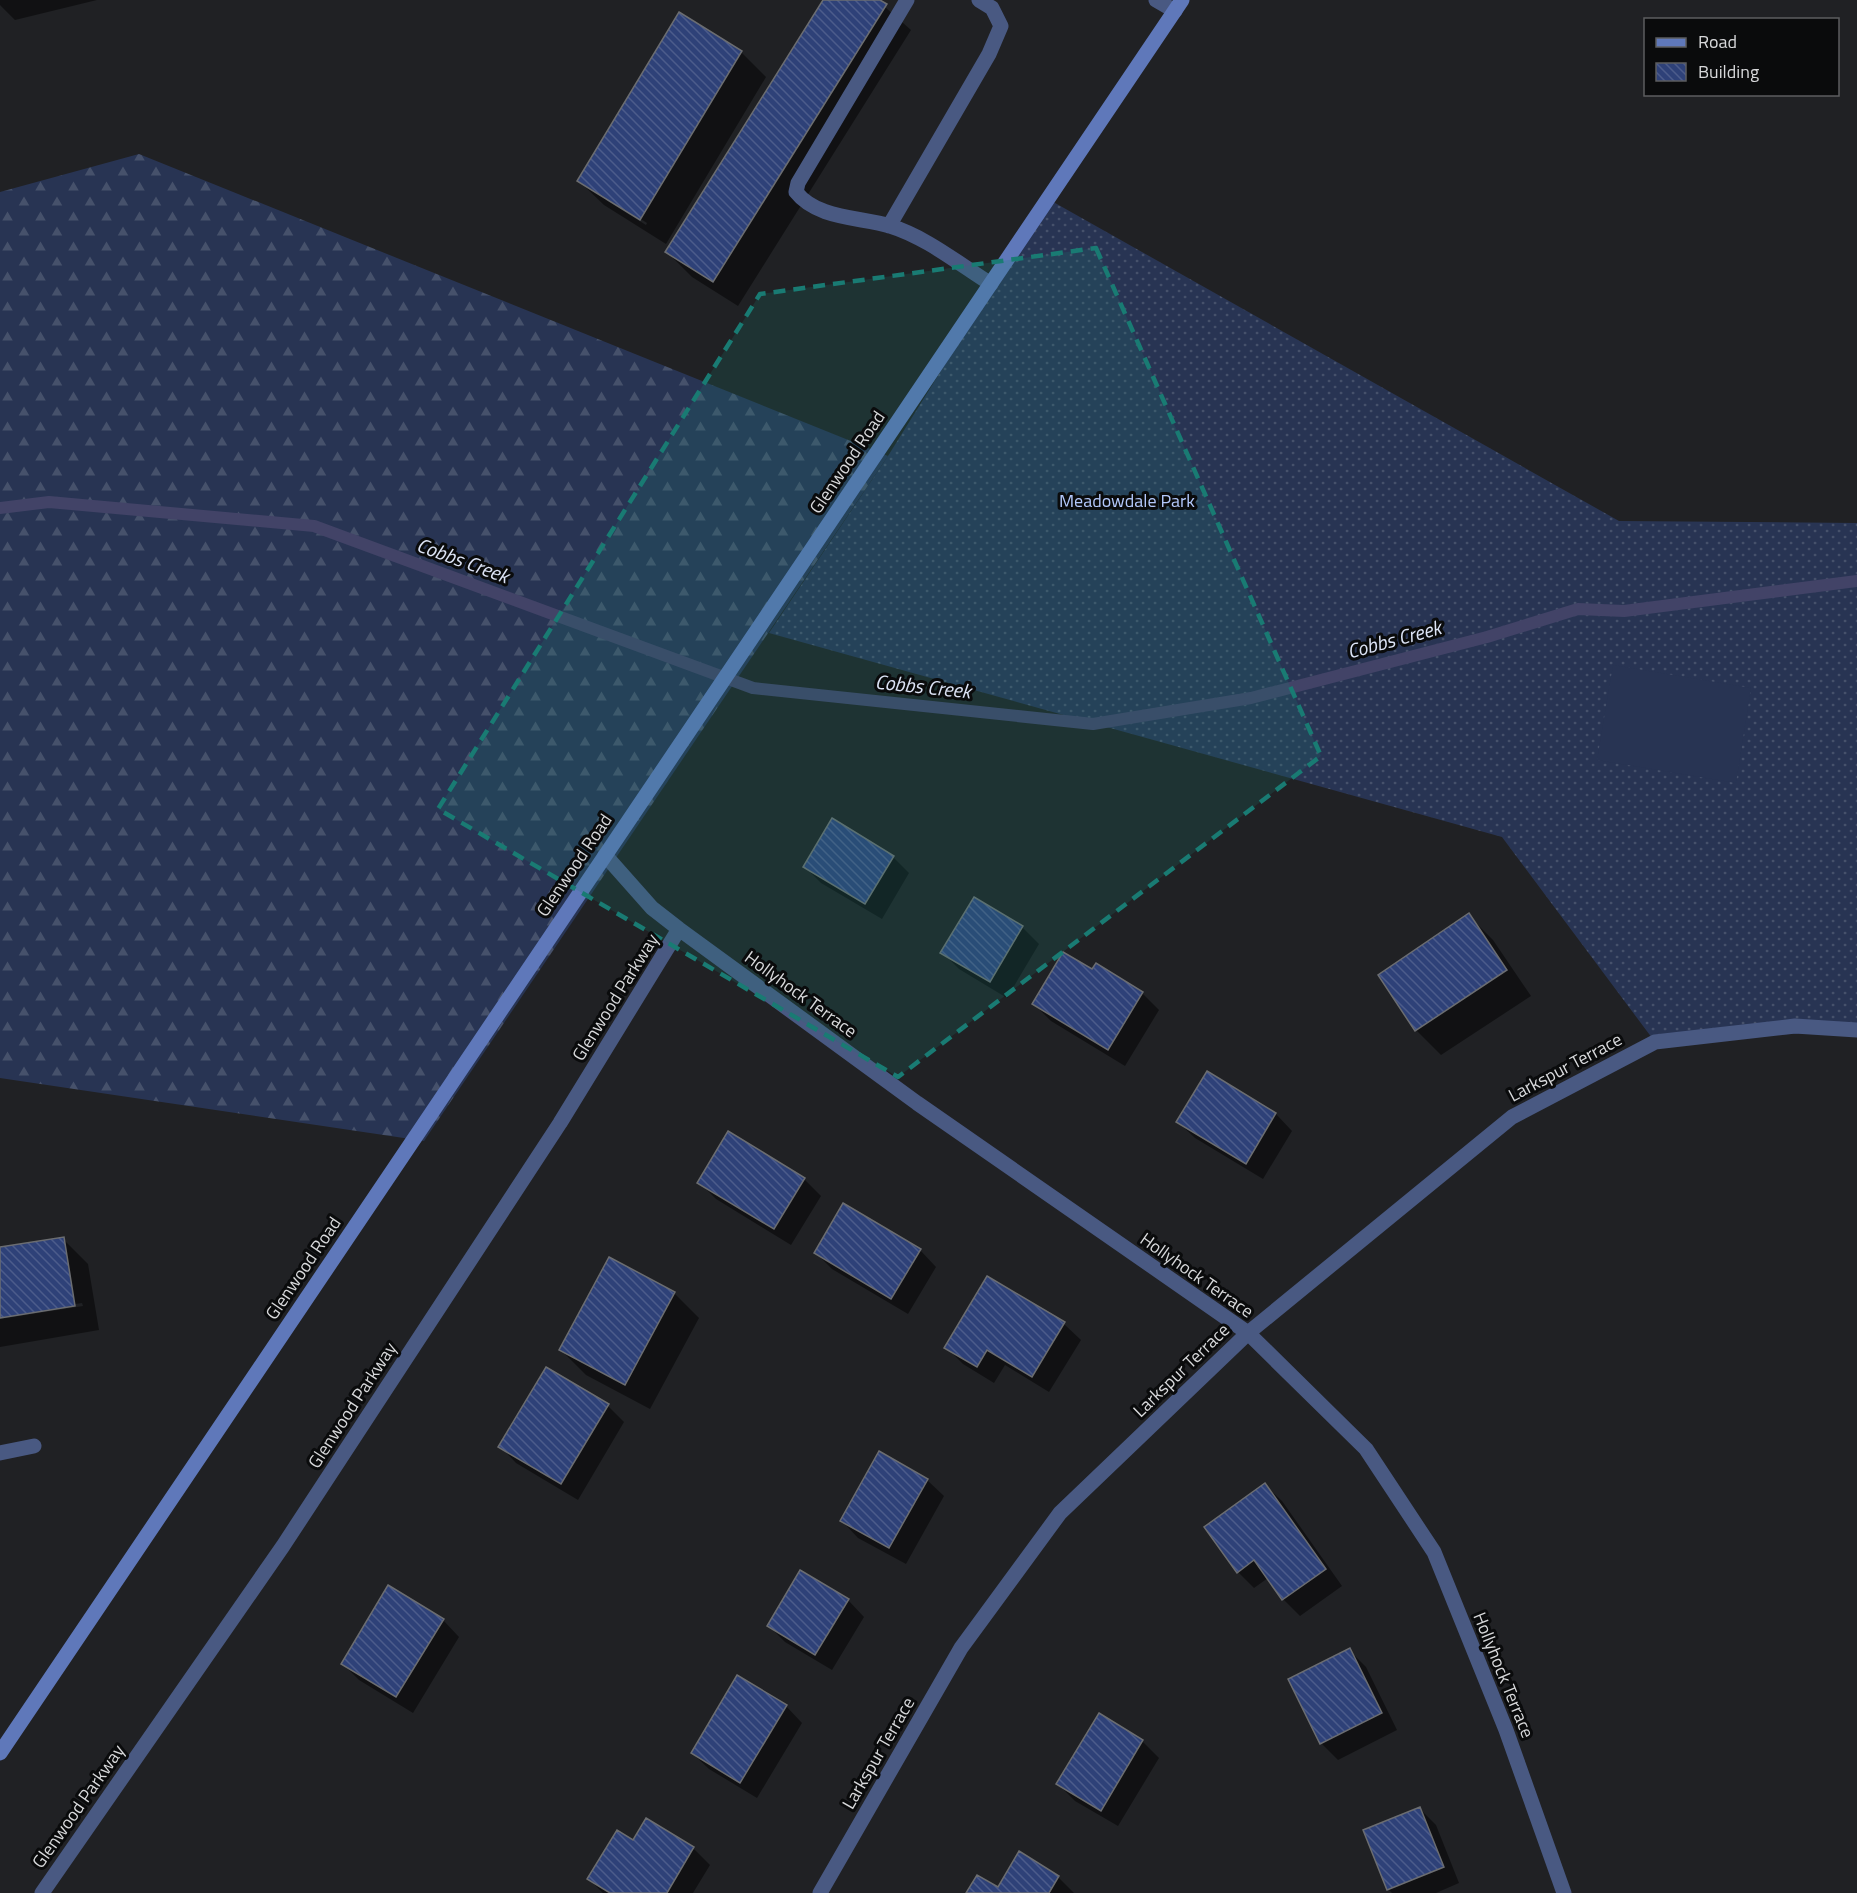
<svg xmlns="http://www.w3.org/2000/svg" width="1857" height="1893" viewBox="0 0 1857 1893" font-family="'Titillium Web',sans-serif">
	<style>
		.grass { fill: url(#grass-dots) }
		.forest { fill: url(#forest-firs) }
		.pitch { fill: #283453 }
		.shadow { fill: #0007; fill-rule: evenodd }
		.lines { fill: none; stroke-linecap: round; stroke-linejoin: round }
		.stream { stroke: #424367; stroke-width: 12 }
		.building { fill: url(#building-back-hatch); stroke: #6b6d71; stroke-width: 1.5 }
		.lane { stroke: #495982; stroke-width: 15 }
		.street { stroke: #495982; stroke-width: 15 }
		.secondary { stroke: #5f78ba; stroke-width: 15 }
		.marked { fill: #197b73; fill-opacity: 0.2; stroke: #197b73; stroke-width: 4.5; stroke-dasharray: 12 8; stroke-linejoin: round }
		.labels { text-anchor: middle; dominant-baseline: central; stroke-width: 6; stroke-linejoin: round; paint-order: stroke }
		.street-label { font-size: 18px; fill: #d8d9db; stroke: #0a0b0c }
		.park-label { font-size: 18px; fill: #b4c9fc; stroke: #0a0b0c }
		.water-label { font-size: 20px; font-style: italic; fill: #dde4f6; stroke: #0a0b0c }
	</style>
	<defs>
		<pattern id="grass-dots" width="8" height="8" patternUnits="userSpaceOnUse" patternTransform="scale(1.5)"><rect width="8" height="8" fill="#283453"/><path d="M2 2h.1M6 6h.1" fill="none" stroke="#46516b" stroke-width="1.8" stroke-linecap="round"/></pattern>
		<pattern id="forest-firs" width="22" height="20" patternUnits="userSpaceOnUse" patternTransform="scale(1.5)"><rect width="22" height="20" fill="#283453"/><path d="M5 1l3.5 6h-7zM16 11l3.5 6h-7z" fill="#46516b"/></pattern>
		<pattern id="building-back-hatch" width="6" height="6" patternUnits="userSpaceOnUse" patternTransform="scale(1.5)"><rect width="6" height="6" fill="#2e4178"/><path d="M-1 5l2 2M0 0l6 6M5-1l2 2" fill="none" stroke="#4c5c8b"/></pattern>
	</defs>
	<rect width="100%" height="100%" fill="#202124"/>
	<path class="grass" d="M 1048,199 L 1619,521 L 1857,523 L 1857,1030 L 1655,1042 L 1502,837 L 769,633 L 888,456 Z"/>
	<path class="forest" d="M 139,154 L 888,456 L 424,1141 L 0,1078 L 0,192 Z"/>
	<path class="pitch" d="M 1613,665 L 1751,688 L 1736,783 L 1597,760 Z"/>
	<path class="shadow" d="M 0,0 L 97,0 L 15,20 L 0,5 Z
		M 825,0 L 877,0 L 911,30 L 738,306 L 692,277 L 667,252 Z
		M 680,14 L 741,52 L 766,77 L 666,244 L 604,205 L 579,181 ZM 606,197 L 647,223 L 646,225 L 606,200 Z
		M 893,857 L 909,873 L 882,919 L 821,883 L 805,867 Z
		M 975,899 L 1023,928 L 1039,944 L 1007,998 L 959,969 L 942,952 Z
		M 1468,915 L 1493,940 L 1531,996 L 1441,1055 L 1416,1030 L 1380,975 Z
		M 1092,971 L 1142,993 L 1159,1010 L 1125,1066 L 1051,1021 L 1034,1004 Z
		M 1207,1073 L 1276,1114 L 1292,1131 L 1263,1179 L 1195,1138 L 1178,1122 Z
		M 804,1179 L 821,1196 L 791,1245 L 716,1199 L 699,1182 Z
		M 63,1239 L 88,1264 L 99,1330 L 0,1347 L 0,1319 L 83,1306 L 82,1303 L 0,1316 L 0,1249 Z
		M 920,1250 L 936,1267 L 908,1314 L 832,1269 L 815,1252 Z
		M 988,1278 L 1064,1324 L 1081,1340 L 1049,1392 L 1005,1365 L 994,1383 L 963,1364 L 946,1347 Z
		M 674,1293 L 699,1318 L 650,1409 L 586,1375 L 561,1350 Z
		M 608,1406 L 624,1422 L 578,1500 L 516,1463 L 500,1446 Z
		M 927,1480 L 944,1496 L 906,1564 L 858,1538 L 842,1521 Z
		M 1265,1485 L 1282,1501 L 1342,1586 L 1300,1616 L 1283,1599 L 1268,1578 L 1254,1588 L 1238,1572 Z
		M 848,1600 L 864,1617 L 832,1670 L 785,1642 L 769,1626 Z
		M 443,1620 L 459,1637 L 413,1713 L 359,1680 L 343,1664 Z
		M 1349,1650 L 1366,1667 L 1397,1730 L 1338,1760 L 1321,1743 Z
		M 786,1706 L 802,1723 L 757,1798 L 709,1769 L 692,1753 Z
		M 1142,1741 L 1159,1758 L 1118,1826 L 1075,1801 L 1058,1784 Z
		M 1419,1808 L 1436,1825 L 1459,1883 L 1436,1893 L 1392,1893 L 1388,1889 Z
		M 634,1842 L 693,1848 L 710,1865 L 693,1893 L 603,1893 L 589,1879 Z
		M 1058,1877 L 1074,1893 L 968,1893 L 998,1889 Z"/>
	<g class="lines">
		<path class="stream" d="M 0,508 L 49,502 L 314,526 L 753,688 L 1093,724 L 1251,698 L 1487,637 L 1578,609 L 1624,611 L 1857,581"/>
	</g>
	<path class="building" d="M 823,0 L 880,0 L 887,4 L 713,282 L 665,252 Z
		M 679,12 L 742,51 L 640,220 L 577,181 Z
		M 832,818 L 894,856 L 865,904 L 803,867 Z
		M 974,897 L 1023,926 L 990,982 L 940,953 Z
		M 1469,913 L 1507,970 L 1415,1031 L 1378,975 Z
		M 1063,952 L 1092,969 L 1096,963 L 1143,992 L 1108,1050 L 1032,1004 Z
		M 1207,1071 L 1276,1113 L 1246,1164 L 1176,1122 Z
		M 728,1131 L 805,1178 L 774,1229 L 697,1183 Z
		M 843,1203 L 921,1249 L 891,1299 L 814,1253 Z
		M 64,1237 L 75,1306 L 0,1318 L 0,1247 Z
		M 609,1257 L 675,1292 L 625,1385 L 559,1350 Z
		M 987,1276 L 1065,1322 L 1032,1377 L 987,1350 L 977,1367 L 944,1348 Z
		M 546,1367 L 609,1404 L 561,1484 L 498,1447 Z
		M 879,1451 L 928,1479 L 889,1548 L 840,1521 Z
		M 1265,1483 L 1326,1569 L 1282,1600 L 1254,1560 L 1237,1573 L 1204,1527 Z
		M 800,1570 L 849,1599 L 815,1655 L 767,1626 Z
		M 388,1585 L 444,1619 L 396,1697 L 341,1664 Z
		M 1350,1648 L 1382,1713 L 1320,1744 L 1288,1679 Z
		M 737,1675 L 787,1705 L 740,1783 L 691,1753 Z
		M 1099,1713 L 1143,1740 L 1101,1811 L 1056,1784 Z
		M 1420,1807 L 1444,1867 L 1387,1890 L 1363,1830 Z
		M 646,1818 L 694,1847 L 667,1893 L 610,1893 L 587,1879 L 617,1830 L 633,1840 Z
		M 1019,1851 L 1059,1876 L 1049,1893 L 966,1893 L 977,1875 L 998,1887 Z"/>
	<g class="lines">
		<path class="lane" d="M 907,0 L 798,183 L 796,192 C 817,219 860,217 890,226 C 926,237 959,264 991,284
			M 889,226 L 989,54 L 1001,26 L 992,8 L 979,0"/>
		<path class="street" d="M 1156,0 L 1175,11
			M 605,855 L 652,908 L 679,929 L 917,1103 L 1248,1333 L 1366,1449 L 1434,1552 L 1506,1730 L 1564,1893
			M 0,1453 L 34,1446
			M 42,1893 L 283,1546 L 560,1123 L 679,929
			M 820,1893 L 961,1648 L 1060,1513 L 1248,1333 L 1512,1117 L 1655,1042 L 1795,1026 L 1857,1030"/>
		<path class="secondary" d="M 0,1753 L 1182,0"/>
	</g>
	<path class="marked" d="M 1096,248 L 1321,756 L 898,1077 L 438,809 L 760,294 Z"/>
	<g class="labels">
		<g class="street-label">
			<text transform="translate(847 462) rotate(-56)">Glenwood Road</text>
			<text transform="translate(574 865) rotate(-56)">Glenwood Road</text>
			<text transform="translate(801 994) rotate(36)">Hollyhock Terrace</text>
			<text transform="translate(615 997) rotate(-58)">Glenwood Parkway</text>
			<text transform="translate(1565 1067) rotate(-28)">Larkspur Terrace</text>
			<text transform="translate(303 1268) rotate(-56)">Glenwood Road</text>
			<text transform="translate(1197 1275) rotate(35)">Hollyhock Terrace</text>
			<text transform="translate(1181 1370) rotate(-44)">Larkspur Terrace</text>
			<text transform="translate(352 1405) rotate(-57)">Glenwood Parkway</text>
			<text transform="translate(1504 1675) rotate(68)">Hollyhock Terrace</text>
			<text transform="translate(878 1753) rotate(-60)">Larkspur Terrace</text>
			<text transform="translate(78 1806) rotate(-55)">Glenwood Parkway</text>
		</g>
		<g class="park-label">
			<text x="1127" y="500">Meadowdale Park</text>
		</g>
		<g class="water-label">
			<text transform="translate(463 560) rotate(20)">Cobbs Creek</text>
			<text transform="translate(1394 639) rotate(-15)">Cobbs Creek</text>
			<text transform="translate(923 686) rotate(6)">Cobbs Creek</text>
		</g>
	</g>
	<rect x="1644" y="18" width="195" height="78" fill="#0a0b0c" stroke="#5c5d5f" stroke-width="1.5"/>
	<rect x="1656" y="38" width="30" height="9" fill="#5f78ba" stroke="#5c5d5f" stroke-width="1.5"/>
	<text x="1698" y="48" font-size="18" fill="#d8d9db">Road</text>
	<rect x="1656" y="63" width="30" height="18" fill="url(#building-back-hatch)" stroke="#5c5d5f" stroke-width="1.5"/>
	<text x="1698" y="78" font-size="18" fill="#d8d9db">Building</text>
</svg>
